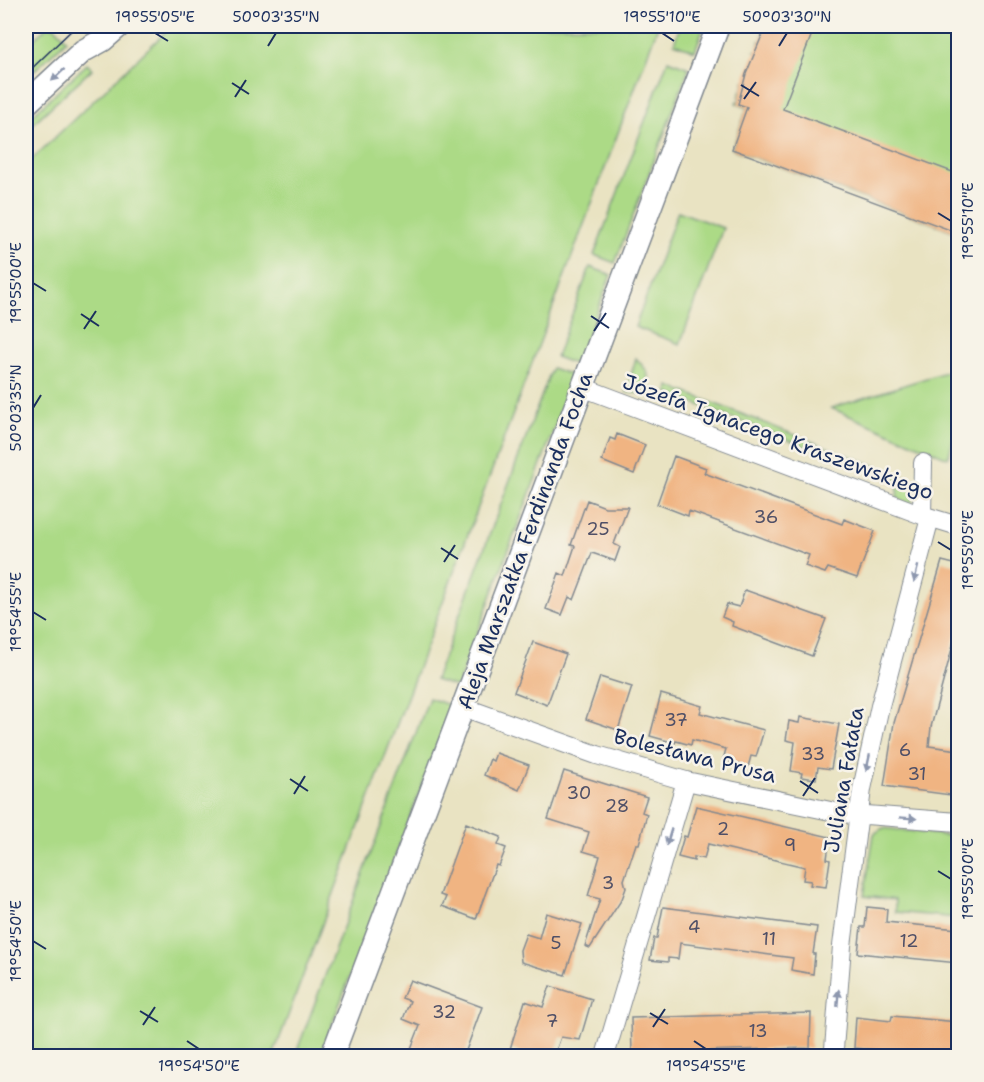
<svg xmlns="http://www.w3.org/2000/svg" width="984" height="1082" viewBox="0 0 984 1082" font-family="'Shantell Sans',sans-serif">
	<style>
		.green { fill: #acda86; stroke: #648472; stroke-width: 1.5 }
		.building { fill: #f0b482 }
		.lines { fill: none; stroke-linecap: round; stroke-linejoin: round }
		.minor-casing { stroke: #828990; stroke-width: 20 }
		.tertiary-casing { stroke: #828990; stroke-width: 25 }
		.minor { stroke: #fff; stroke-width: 18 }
		.tertiary { stroke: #fff; stroke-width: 22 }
		.tram { stroke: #1b2f5e; stroke-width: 1.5 }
		.oneway { fill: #8d97ae }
		.ticks { fill: none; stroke: #1b2f5e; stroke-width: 2 }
		.labels { text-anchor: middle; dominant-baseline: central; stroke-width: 5; stroke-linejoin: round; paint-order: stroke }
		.number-label { font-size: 18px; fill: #505067 }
		.street-label { font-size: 21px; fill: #1b2f5e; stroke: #f7f3e8 }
		.neatline { fill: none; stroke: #1b2f5e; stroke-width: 2 }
		.ticks-label { font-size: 15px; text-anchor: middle; fill: #1b2f5e }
	</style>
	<rect width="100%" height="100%" fill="#f7f3e8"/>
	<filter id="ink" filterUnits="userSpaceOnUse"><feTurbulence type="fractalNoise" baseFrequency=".0167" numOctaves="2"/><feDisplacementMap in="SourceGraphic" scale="12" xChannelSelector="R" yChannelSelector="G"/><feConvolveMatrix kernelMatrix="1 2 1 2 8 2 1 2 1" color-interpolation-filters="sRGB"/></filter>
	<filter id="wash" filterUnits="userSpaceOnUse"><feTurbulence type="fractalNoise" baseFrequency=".008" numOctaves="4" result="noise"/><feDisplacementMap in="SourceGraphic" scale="24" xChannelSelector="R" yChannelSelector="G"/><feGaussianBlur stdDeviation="1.35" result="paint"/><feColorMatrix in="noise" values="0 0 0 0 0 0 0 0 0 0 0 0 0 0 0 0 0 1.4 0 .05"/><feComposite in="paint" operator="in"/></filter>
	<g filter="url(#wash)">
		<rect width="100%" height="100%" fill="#e9e3c2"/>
		<path class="green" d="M 48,26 L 55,27 L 67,40 L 26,78 L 26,47 Z
			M 172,26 L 658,26 L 273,1056 L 26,1056 L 26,165 Z
			M 680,26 L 704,26 L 695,51 L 674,43 Z
			M 767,26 L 958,26 L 958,233 L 732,149 L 747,108 L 736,103 L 737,101 L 739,102 L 740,91 L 742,91 L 744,81 L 746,81 L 757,52 L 755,51 L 758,50 L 759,41 L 762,39 L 763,30 Z
			M 668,60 L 689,68 L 615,263 L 594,255 Z
			M 87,64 L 92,69 L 26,130 L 26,121 Z
			M 678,211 L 723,228 L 680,344 L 635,327 Z
			M 590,267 L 611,275 L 577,365 L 556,357 Z
			M 636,358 L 647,371 L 649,382 C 644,393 637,395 626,392 Z
			M 552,368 L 574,376 L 457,687 L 435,680 Z
			M 958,368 L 958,423 L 948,458 L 831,408 Z
			M 669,386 L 914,481 L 912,504 L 897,499 L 898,482 L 668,393 Z
			M 429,698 L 452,706 L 320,1056 L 295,1056 Z
			M 883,828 L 958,837 L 958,918 L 895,912 L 895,900 L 864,896 L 874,834 Z"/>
		<g id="blocks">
			<path class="building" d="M 766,26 L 815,26 L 783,109 L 958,174 L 958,233 L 732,149 L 747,107 L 738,104 L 746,74 Z
				M 617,434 L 645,445 L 634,474 L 602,461 L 610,438 L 615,440 Z
				M 674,456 L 706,468 L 704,473 L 842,524 L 844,519 L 875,531 L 857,578 L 828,568 L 825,573 L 805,566 L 809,555 L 689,511 L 688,516 L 657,504 Z
				M 587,500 L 605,507 L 628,507 L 614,544 L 620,547 L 615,561 L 592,553 L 574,600 L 569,597 L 562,615 L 546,609 L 559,573 L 565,576 L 575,546 L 571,545 Z
				M 942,561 L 958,565 L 958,626 L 931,727 L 929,746 L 958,750 L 958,796 L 884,786 L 894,723 Z
				M 745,590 L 826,619 L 812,656 L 732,626 L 733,622 L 722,617 L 727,604 L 739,607 Z
				M 533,642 L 566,654 L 547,705 L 514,692 Z
				M 600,677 L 632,687 L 618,730 L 586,719 Z
				M 661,694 L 702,706 L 700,713 L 764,730 L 756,757 L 751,756 L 748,767 L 723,760 L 726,749 L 692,740 L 691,745 L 676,741 L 675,743 L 650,736 Z
				M 800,717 L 839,724 L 831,769 L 818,767 L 816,779 L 801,777 L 802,773 L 791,771 L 795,742 L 786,740 L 789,721 L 799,723 Z
				M 496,753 L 529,765 L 519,790 L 484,775 L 490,759 L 493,761 Z
				M 564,771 L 647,797 L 642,812 L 647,814 L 639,844 L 636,844 L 624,880 L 626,888 L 622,899 L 590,948 L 585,946 L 600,899 L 588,896 L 600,856 L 583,851 L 589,832 L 548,819 Z
				M 696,806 L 830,837 L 827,859 L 830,860 L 826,887 L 810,885 L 811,881 L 803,880 L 805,867 L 708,844 L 704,859 L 694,857 L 694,861 L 678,857 L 684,836 L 687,837 Z
				M 466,823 L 501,837 L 498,845 L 506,848 L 499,866 L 496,865 L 476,919 L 442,906 L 446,897 L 440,895 Z
				M 663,907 L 817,927 L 813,954 L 815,954 L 813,974 L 791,970 L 793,958 L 680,943 L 678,959 L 668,958 L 668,962 L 650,960 L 654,938 L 657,938 Z
				M 867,907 L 887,909 L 886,922 L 958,929 L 958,963 L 858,953 L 861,927 L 865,927 Z
				M 546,913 L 582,924 L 565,975 L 521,962 L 520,950 L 526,934 L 539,938 Z
				M 410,980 L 482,1007 L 464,1056 L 408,1056 L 420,1026 L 403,1019 L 410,1001 L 402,998 Z
				M 550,986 L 592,999 L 580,1040 L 561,1037 L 554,1056 L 534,1056 L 510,1049 L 525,1001 L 543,1007 Z
				M 811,1013 L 810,1048 L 632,1053 L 631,1018 Z
				M 892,1016 L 958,1022 L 958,1056 L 854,1048 L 856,1017 L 891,1021 Z"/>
		</g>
	</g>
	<g filter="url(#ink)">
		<use href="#blocks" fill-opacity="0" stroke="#828990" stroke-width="1.5"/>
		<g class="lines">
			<defs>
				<path id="minor" d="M 582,387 L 922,515 L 958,526
					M 922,515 L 923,463
					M 463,707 L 597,755 L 686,781 L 840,813 L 958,822
					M 605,1056 L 686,781
					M 836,1056 L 834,1049 L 842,946 L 862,789 L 880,706 L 930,518"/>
				<path id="tertiary" d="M 26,104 L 83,51 L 103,40 L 119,26
					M 332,1056 L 718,26"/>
			</defs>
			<use href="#minor" class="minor-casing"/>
			<use href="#tertiary" class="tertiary-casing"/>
			<use href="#minor" class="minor"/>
			<use href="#tertiary" class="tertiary"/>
			<path class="tram" d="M 26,74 L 76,26"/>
		</g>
		<defs><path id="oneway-solid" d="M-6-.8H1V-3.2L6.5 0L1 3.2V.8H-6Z" transform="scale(1.5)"/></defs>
		<g class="oneway">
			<use href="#oneway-solid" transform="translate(58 75) rotate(137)"/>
			<use href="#oneway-solid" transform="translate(916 574) rotate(104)"/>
			<use href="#oneway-solid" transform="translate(868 763) rotate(102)"/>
			<use href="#oneway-solid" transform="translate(908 818) rotate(4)"/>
			<use href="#oneway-solid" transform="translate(669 837) rotate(107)"/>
			<use href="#oneway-solid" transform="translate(838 998) rotate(-85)"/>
		</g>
	</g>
	<path class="ticks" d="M 155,33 L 168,41M 662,33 L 674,41M 268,46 L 276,33M 779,46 L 787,33M 232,83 L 249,94M 741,85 L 759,96M 235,97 L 246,80M 744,99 L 756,82M 938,213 L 951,221M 33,283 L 46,291M 81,314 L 99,326M 591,316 L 609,328M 84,329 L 96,311M 594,331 L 606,313M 33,408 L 41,395M 938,542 L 951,550M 441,548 L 458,559M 444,562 L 455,545M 33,612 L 46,620M 290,779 L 308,791M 800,781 L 818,793M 294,794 L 305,776M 803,796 L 815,778M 938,871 L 951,879M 33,941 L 46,949M 140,1011 L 158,1022M 650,1013 L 668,1024M 143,1025 L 155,1007M 653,1027 L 665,1009M 187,1041 L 199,1049M 694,1041 L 706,1049"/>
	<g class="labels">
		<g class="number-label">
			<text x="766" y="517">36</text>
			<text x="598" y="529">25</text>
			<text x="676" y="720">37</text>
			<text x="905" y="750">6</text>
			<text x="813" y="754">33</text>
			<text x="917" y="774">31</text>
			<text x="579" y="793">30</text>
			<text x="617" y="806">28</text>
			<text x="723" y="829">2</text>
			<text x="790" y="845">9</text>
			<text x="608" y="883">3</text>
			<text x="694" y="927">4</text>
			<text x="769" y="939">11</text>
			<text x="909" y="941">12</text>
			<text x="556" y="943">5</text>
			<text x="444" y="1012">32</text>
			<text x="552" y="1021">7</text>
			<text x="758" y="1031">13</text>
		</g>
		<g class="street-label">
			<text transform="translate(778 437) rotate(20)">Józefa Ignacego Kraszewskiego</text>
			<text transform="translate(525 541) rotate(-70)">Aleja Marszałka Ferdinanda Focha</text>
			<text transform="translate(695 756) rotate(14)">Bolesława Prusa</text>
			<text transform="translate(844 780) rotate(-80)">Juliana Fałata</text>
		</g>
	</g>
	<rect width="984" height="1082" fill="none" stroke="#f7f3e8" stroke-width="66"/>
	<rect x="33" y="33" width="918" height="1016" class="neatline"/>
	<g class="ticks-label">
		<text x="155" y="22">19°55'05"E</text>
		<text x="276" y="22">50°03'35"N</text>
		<text x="662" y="22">19°55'10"E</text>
		<text x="787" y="22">50°03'30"N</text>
		<text transform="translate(968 221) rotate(-90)" y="5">19°55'10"E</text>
		<text transform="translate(16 283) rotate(-90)" y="5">19°55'00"E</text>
		<text transform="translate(16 408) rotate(-90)" y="5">50°03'35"N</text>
		<text transform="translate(968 550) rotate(-90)" y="5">19°55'05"E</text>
		<text transform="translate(16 612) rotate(-90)" y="5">19°54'55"E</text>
		<text transform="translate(968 879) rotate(-90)" y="5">19°55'00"E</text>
		<text transform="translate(16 941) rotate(-90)" y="5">19°54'50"E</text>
		<text x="199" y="1071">19°54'50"E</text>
		<text x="706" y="1071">19°54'55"E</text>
	</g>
</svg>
